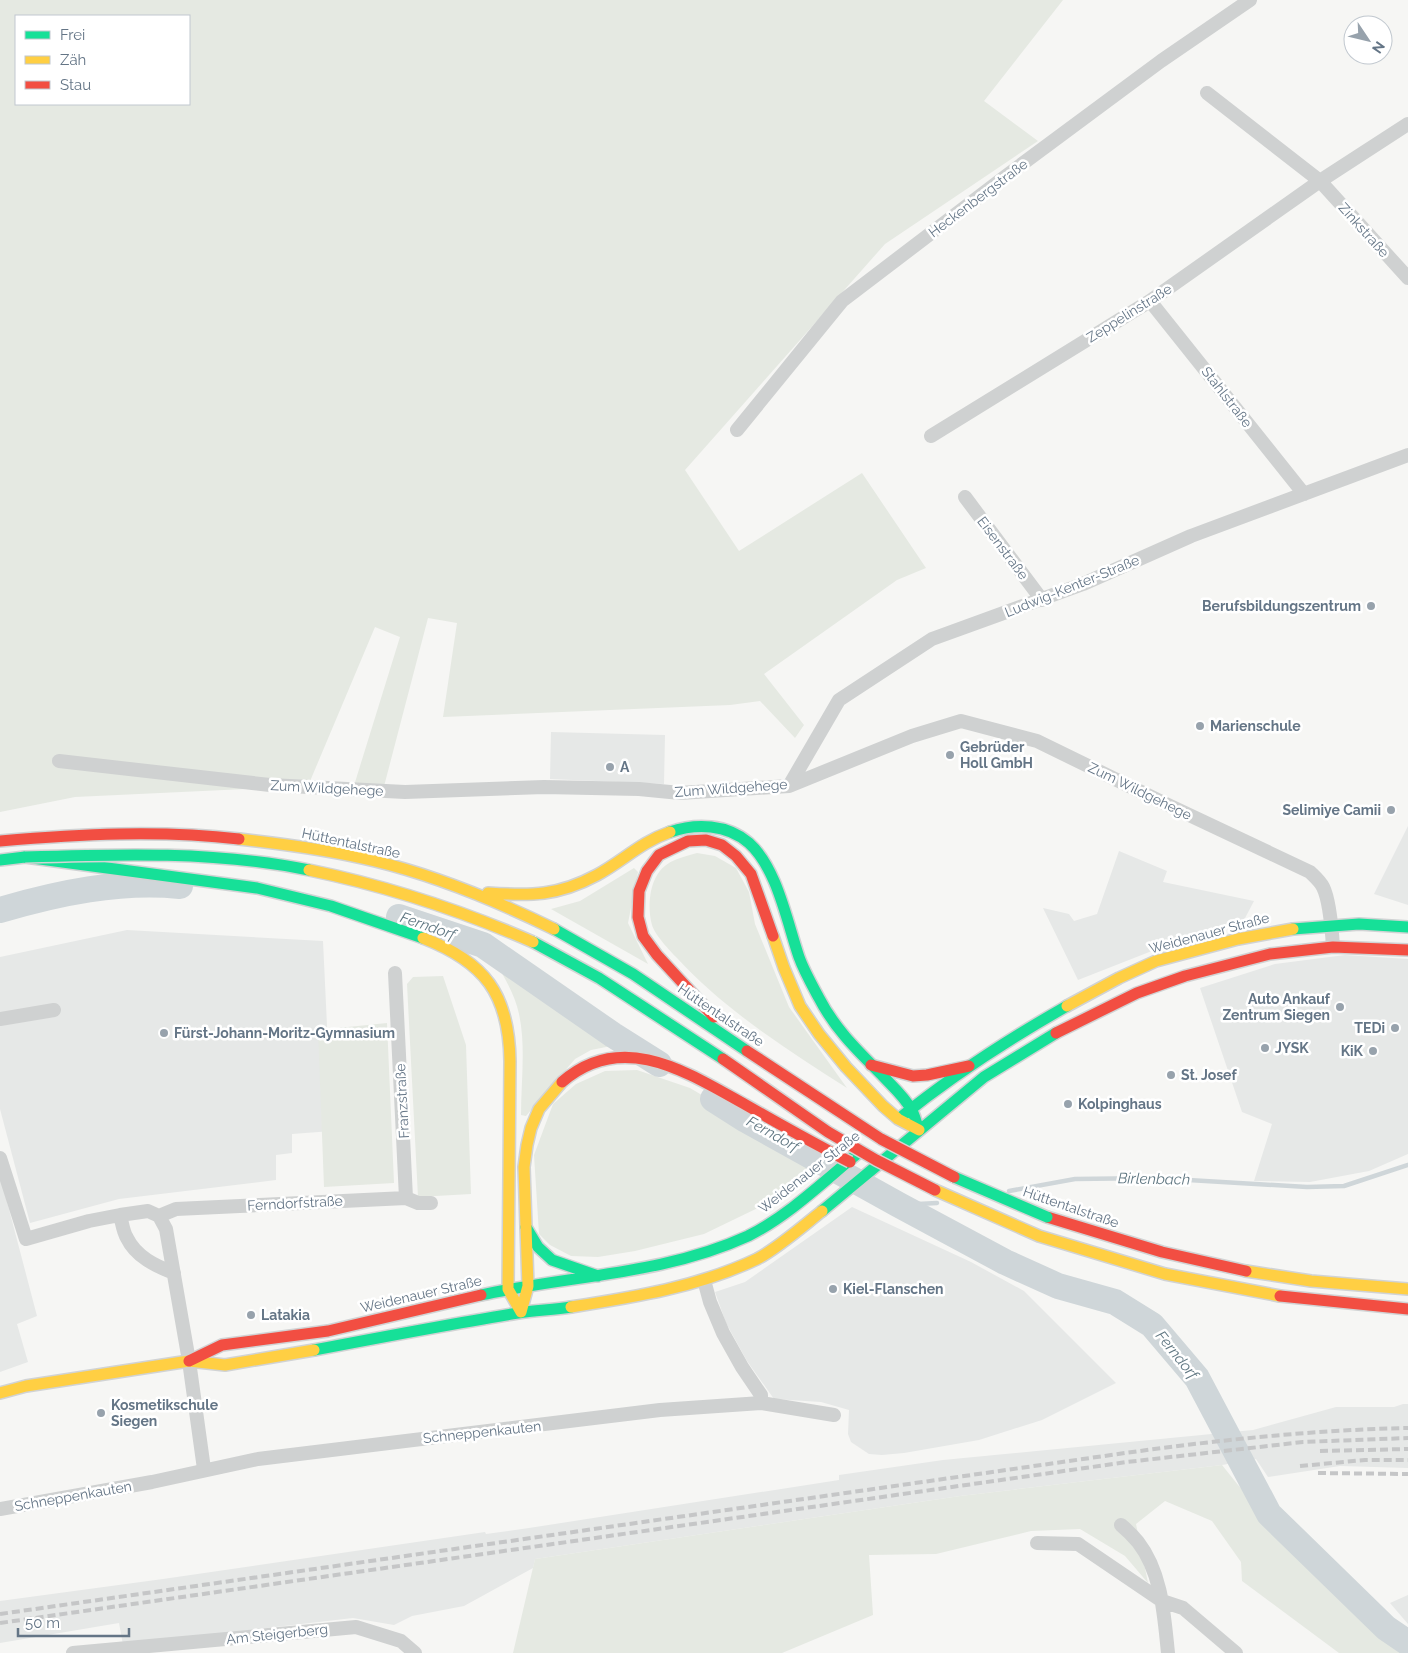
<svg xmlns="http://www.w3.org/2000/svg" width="1408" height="1653" viewBox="0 0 1408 1653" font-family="Raleway,sans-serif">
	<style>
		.built { fill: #e6e8e7 }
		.green { fill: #e5e9e2; fill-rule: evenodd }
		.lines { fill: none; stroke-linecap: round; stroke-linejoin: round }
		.stream { stroke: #cfd6d9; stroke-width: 4.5 }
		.river { stroke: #cfd6d9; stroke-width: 26 }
		.fast-casing { stroke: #d1d3d4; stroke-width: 14 }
		.slow-casing { stroke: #d1d3d4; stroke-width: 14 }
		.jam-casing { stroke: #d1d3d4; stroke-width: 14 }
		.street { stroke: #cfd1d1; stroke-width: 14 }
		.fast { stroke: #16e098; stroke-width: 11 }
		.slow { stroke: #ffcf43; stroke-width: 11 }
		.jam { stroke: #f24e42; stroke-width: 11 }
		.rail { stroke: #c5c6c7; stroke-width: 4; stroke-dasharray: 8 4; stroke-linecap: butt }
		.fast-bridge-casing { stroke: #d3d4d4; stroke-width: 14; stroke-linecap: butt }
		.slow-bridge-casing { stroke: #d3d4d4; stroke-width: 14; stroke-linecap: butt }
		.jam-bridge-casing { stroke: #d3d4d4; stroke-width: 14; stroke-linecap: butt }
		.fast-bridge { stroke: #16e098; stroke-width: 11 }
		.slow-bridge { stroke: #ffcf43; stroke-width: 11 }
		.jam-bridge { stroke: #f24e42; stroke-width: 11 }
		.poi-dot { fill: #97a2ac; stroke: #fff; stroke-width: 2 }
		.labels { text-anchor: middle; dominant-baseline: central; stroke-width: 5; stroke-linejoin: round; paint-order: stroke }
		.street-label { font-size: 14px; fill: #647586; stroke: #fff }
		.poi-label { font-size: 14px; font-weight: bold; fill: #647586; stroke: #fff; text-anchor: start }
		.water-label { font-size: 15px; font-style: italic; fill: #607782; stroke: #fff }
	</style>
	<rect width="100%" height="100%" fill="#f6f6f4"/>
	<path class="built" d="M 551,732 L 665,735 L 664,784 L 550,779 Z
		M 1408,826 L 1408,905 L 1374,894 Z
		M 1119,851 L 1167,871 L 1163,882 L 1254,901 L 1243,922 L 1190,936 L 1078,980 L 1043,908 L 1069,914 L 1074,921 L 1097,914 Z
		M 127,930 L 323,941 L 332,1131 L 292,1134 L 292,1153 L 276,1155 L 276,1180 L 119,1199 L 30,1223 L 0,1109 L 0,957 Z
		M 1345,955 L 1408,959 L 1408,1154 L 1369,1171 L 1310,1182 L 1254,1181 L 1272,1124 L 1242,1112 L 1200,988 L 1275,964 Z
		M 0,1175 L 37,1316 L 17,1324 L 28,1362 L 0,1372 Z
		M 852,1207 L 971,1262 L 1024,1291 L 1116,1383 L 1042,1420 L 979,1440 L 904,1453 L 882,1455 L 869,1454 L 851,1442 L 848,1434 L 849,1410 L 821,1402 L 774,1399 L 747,1361 L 726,1323 L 715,1292 L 745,1282 Z
		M 1403,1404 L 1408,1404 L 1408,1468 L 1340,1466 L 1268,1477 L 1256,1459 L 1222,1465 L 960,1496 L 535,1559 L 533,1568 L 464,1606 L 412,1616 L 394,1625 L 353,1618 L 123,1645 L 119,1623 L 0,1643 L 0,1601 L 163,1579 L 485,1532 L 486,1534 L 529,1528 L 839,1480 L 839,1475 L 943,1460 L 1253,1430 L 1336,1407 L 1394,1407 Z
		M 1408,1595 L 1408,1624 L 1390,1603 Z"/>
	<path class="green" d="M 0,0 L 1063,0 L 984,101 L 1038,141 L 885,244 L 685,470 L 739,551 L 862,473 L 926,568 L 897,580 L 764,674 L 804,725 L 795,738 L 760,701 L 730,705 L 443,717 L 457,623 L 428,618 L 382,794 L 352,792 L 400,637 L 375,627 L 308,786 L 75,797 L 0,812 ZM 16,16 L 189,16 L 189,104 L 16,104 Z
		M 697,853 L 715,856 L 736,868 L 749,892 L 755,924 L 789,1007 L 847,1088 C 786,1049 726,1011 677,958 C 670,951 655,935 652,925 C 649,915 649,901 651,891 C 658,863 672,860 697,853 Z
		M 634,868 L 638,872 L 628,923 L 648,964 L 551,909 L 580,901 Z
		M 493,958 L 616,1045 L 591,1050 L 575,1059 L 526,1116 L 521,1115 C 521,1082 526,1046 519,1014 C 515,994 503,975 493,958 Z
		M 443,976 L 466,1045 L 471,1194 L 418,1197 L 407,984 L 413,977 Z
		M 387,1023 L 394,1183 L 324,1187 L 318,1030 Z
		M 637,1070 L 690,1088 L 818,1164 L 785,1195 L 704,1234 L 635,1251 L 598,1257 L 571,1256 L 550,1245 L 539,1234 L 534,1155 L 553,1104 L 576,1084 L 605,1071 Z
		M 1222,1465 L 1238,1485 L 1408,1647 L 1408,1653 L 1339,1653 L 1242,1581 L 1241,1562 L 1212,1521 L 1165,1501 L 1136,1524 L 1148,1583 L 1125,1556 L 1080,1529 L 1031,1531 L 936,1554 L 869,1555 L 873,1615 L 782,1653 L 513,1653 L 535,1559 L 960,1496 Z"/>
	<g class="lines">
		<path class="stream" d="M 1009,1191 L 1075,1179 L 1155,1178 L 1307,1187 L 1344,1186 L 1408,1165
			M 899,1205 L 937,1203"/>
		<path class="river" d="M 0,910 C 58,893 119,880 180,886
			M 399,917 L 483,945 L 613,1035 L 659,1064
			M 713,1099 L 746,1120 L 899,1205 L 1005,1262 L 1058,1286 L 1115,1302 L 1152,1325 L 1197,1378 L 1269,1514 L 1386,1628 L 1408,1643"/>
		<defs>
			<path id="fast" d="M 670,832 C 696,823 727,824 749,843 C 777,868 787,922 799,957 C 804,971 812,985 819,998 C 835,1029 857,1050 881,1074 C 891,1085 904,1096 911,1109 C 915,1115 916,1123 919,1130
				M 0,860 L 25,857 L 257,888 L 331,906 L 423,938
				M 554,929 L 633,974 L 747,1051
				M 1293,929 L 1359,924 L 1408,927
				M 901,1117 C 953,1075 1009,1039 1067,1006
				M 822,1211 L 984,1077 L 1056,1033
				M 526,1227 L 538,1247 L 552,1260 L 598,1276
				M 481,1295 C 571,1275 663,1275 748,1236 C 788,1216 822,1183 857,1154
				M 314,1350 C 382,1337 450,1324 518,1313 C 535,1310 553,1310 571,1307"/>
			<path id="slow" d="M 239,839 C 285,844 331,850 375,861 C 437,876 497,901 554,929
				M 488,893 C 531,896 558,896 597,875 C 623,861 641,842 670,832
				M 773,936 L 784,968 L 800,1006 L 819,1034 L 846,1067 L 883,1106 L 898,1119 L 919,1130
				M 423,938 C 485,962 509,994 510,1061 L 508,1289 L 521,1312
				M 1067,1006 L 1119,978 L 1156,961 L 1238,939 L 1293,929
				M 935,1190 L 1039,1236 L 1165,1274 L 1280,1296
				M 1246,1271 L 1311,1281 L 1408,1289
				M 571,1307 C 635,1297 698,1287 757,1259 C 778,1248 803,1226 822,1211
				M 521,1312 L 528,1286 L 524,1167 L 527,1145 L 531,1128 L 539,1109 L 562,1082
				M 0,1393 L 26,1386 L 189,1361 L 225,1365 L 314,1350"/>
			<path id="jam" d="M 0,841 C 80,834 160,830 239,839
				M 714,1017 L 657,955 L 643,936 L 638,917 L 639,891 L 647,871 L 659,855 L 688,841 L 706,840 L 722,845 L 736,856 L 751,874 L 773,936
				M 1056,1033 L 1137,993 L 1185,976 L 1270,954 L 1333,947 L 1408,950
				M 871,1065 L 913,1076 L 927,1075 L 969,1066
				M 1047,1217 L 1162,1252 L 1246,1271
				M 1280,1296 L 1408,1309
				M 189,1361 L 222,1345 L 328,1331 L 481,1295"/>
		</defs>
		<use href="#fast" class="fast-casing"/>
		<use href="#slow" class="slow-casing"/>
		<use href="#jam" class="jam-casing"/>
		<path class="street" d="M 1207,93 L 1320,181 L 1408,278
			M 1150,301 L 1304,494
			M 737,430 L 842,301 L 1006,176 L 1161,61 L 1250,0
			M 931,436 L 1150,301 L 1320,181 L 1408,124
			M 965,497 L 1042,600
			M 59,761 L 270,785 L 405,792 L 544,787 L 639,789 L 680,793 L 789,786 L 912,736 L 961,721 L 1037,741 L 1168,805 L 1310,872 C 1314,876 1320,881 1323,887 C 1330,901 1332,931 1333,947
			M 789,786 L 839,700 L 932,639 L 1083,584 L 1191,536 L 1408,455
			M 395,973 L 406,1198
			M 0,1019 L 54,1010
			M 0,1158 L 26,1239 L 89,1221 L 120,1215 L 148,1211 L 159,1216 L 166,1229 L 189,1361 L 204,1469
			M 120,1215 C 122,1222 123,1232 127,1238 C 136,1257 156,1266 174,1273
			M 159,1216 L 176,1209 L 406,1198 L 418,1203 L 431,1203
			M 704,1280 L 710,1302 L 723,1333 L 742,1367 L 761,1395 L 761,1403
			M 0,1509 L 152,1482 L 258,1459 L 660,1410 L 761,1403 L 834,1415
			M 1121,1525 C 1127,1530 1133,1536 1138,1542 C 1162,1573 1164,1615 1168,1653
			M 1037,1543 L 1078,1544 L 1162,1601 L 1183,1608 L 1236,1653
			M 73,1653 L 356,1627 L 401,1641 L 415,1653"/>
		<use href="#fast" class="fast"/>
		<use href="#slow" class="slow"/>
		<use href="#jam" class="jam"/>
		<path class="rail" d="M 1320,1451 L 1408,1449
			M 1300,1466 L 1365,1460 L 1408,1460
			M 1318,1473 L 1408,1474
			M 0,1614 L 1125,1453 C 1219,1440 1313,1430 1408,1428
			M 0,1623 L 1127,1462 L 1303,1442 L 1408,1438"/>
		<defs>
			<path id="fast-bridge" d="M 25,857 C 120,854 215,851 309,870
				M 533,942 L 599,978 L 723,1059
				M 954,1177 L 1047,1217"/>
			<path id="slow-bridge" d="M 309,870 C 387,886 460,910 533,942"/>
			<path id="jam-bridge" d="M 747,1051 L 881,1139 L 954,1177
				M 723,1059 L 828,1132 L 876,1160 L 935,1190
				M 562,1082 C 623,1029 688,1073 746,1105 C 781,1125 815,1144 850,1162"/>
		</defs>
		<use href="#fast-bridge" class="fast-bridge-casing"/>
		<use href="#slow-bridge" class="slow-bridge-casing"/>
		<use href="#jam-bridge" class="jam-bridge-casing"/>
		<use href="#fast-bridge" class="fast-bridge"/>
		<use href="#slow-bridge" class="slow-bridge"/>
		<use href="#jam-bridge" class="jam-bridge"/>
	</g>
	<g class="poi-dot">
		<circle cx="1371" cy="606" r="5"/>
		<circle cx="1200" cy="726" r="5"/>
		<circle cx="950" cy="755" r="5"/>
		<circle cx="610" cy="767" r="5"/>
		<circle cx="1391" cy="810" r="5"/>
		<circle cx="1340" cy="1007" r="5"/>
		<circle cx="1395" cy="1028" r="5"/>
		<circle cx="164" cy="1033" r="5"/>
		<circle cx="1265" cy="1048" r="5"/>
		<circle cx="1373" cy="1051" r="5"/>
		<circle cx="1171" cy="1075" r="5"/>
		<circle cx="1068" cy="1104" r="5"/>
		<circle cx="833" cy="1289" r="5"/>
		<circle cx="251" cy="1315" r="5"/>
		<circle cx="101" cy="1413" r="5"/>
	</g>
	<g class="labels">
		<g class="street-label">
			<text transform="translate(978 198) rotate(-37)">Heckenbergstraße</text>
			<text transform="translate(1364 230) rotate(48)">Zinkstraße</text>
			<text transform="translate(1129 313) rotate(-32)">Zeppelinstraße</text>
			<text transform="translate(1227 397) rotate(52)">Stahlstraße</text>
			<text transform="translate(1003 548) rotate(53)">Eisenstraße</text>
			<text transform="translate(1072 586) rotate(-22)">Ludwig-Kenter-Straße</text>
			<text transform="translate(327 788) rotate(3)">Zum Wildgehege</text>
			<text transform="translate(731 788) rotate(-4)">Zum Wildgehege</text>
			<text transform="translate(1140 791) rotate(26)">Zum Wildgehege</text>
			<text transform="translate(351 843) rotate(12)">Hüttentalstraße</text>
			<text transform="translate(1209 933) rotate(-15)">Weidenauer Straße</text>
			<text transform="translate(721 1015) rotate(34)">Hüttentalstraße</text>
			<text transform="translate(402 1101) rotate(-93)">Franzstraße</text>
			<text transform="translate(809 1172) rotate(-38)">Weidenauer Straße</text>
			<text transform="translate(295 1203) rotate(-3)">Ferndorfstraße</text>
			<text transform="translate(1071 1207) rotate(19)">Hüttentalstraße</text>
			<text transform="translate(421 1294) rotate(-13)">Weidenauer Straße</text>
			<text transform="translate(482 1432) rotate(-6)">Schneppenkauten</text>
			<text transform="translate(73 1496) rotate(-10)">Schneppenkauten</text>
			<text transform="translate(277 1634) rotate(-6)">Am Steigerberg</text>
		</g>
		<g class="poi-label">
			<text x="1361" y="606" text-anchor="end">Berufsbildungszentrum</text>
			<text x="1210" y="726">Marienschule</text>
			<text x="960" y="747">Gebrüder<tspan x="960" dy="16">Holl GmbH</tspan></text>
			<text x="620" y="767">A</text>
			<text x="1381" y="810" text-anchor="end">Selimiye Camii</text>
			<text x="1330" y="999" text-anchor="end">Auto Ankauf<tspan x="1330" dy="16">Zentrum Siegen</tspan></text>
			<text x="1385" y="1028" text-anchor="end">TEDi</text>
			<text x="174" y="1033">Fürst-Johann-Moritz-Gymnasium</text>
			<text x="1275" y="1048">JYSK</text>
			<text x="1363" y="1051" text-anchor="end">KiK</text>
			<text x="1181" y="1075">St. Josef</text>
			<text x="1078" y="1104">Kolpinghaus</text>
			<text x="843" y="1289">Kiel-Flanschen</text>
			<text x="261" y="1315">Latakia</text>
			<text x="111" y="1405">Kosmetikschule<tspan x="111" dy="16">Siegen</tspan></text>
		</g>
		<g class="water-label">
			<text transform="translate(428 926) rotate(19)">Ferndorf</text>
			<text transform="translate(773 1134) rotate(29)">Ferndorf</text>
			<text transform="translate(1154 1179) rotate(1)">Birlenbach</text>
			<text transform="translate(1177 1355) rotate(51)">Ferndorf</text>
		</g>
	</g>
	<rect x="15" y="15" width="175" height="90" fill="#ffffff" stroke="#c1c8cf"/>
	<rect x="25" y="31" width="25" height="8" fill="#16e098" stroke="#c1c8cf"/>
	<text x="60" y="40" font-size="15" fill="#647586">Frei</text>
	<rect x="25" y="56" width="25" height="8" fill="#ffcf43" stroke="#c1c8cf"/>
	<text x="60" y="65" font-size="15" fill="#647586">Zäh</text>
	<rect x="25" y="81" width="25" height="8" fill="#f24e42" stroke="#c1c8cf"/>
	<text x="60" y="90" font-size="15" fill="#647586">Stau</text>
	<g transform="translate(1368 40) rotate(125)"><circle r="24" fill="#ffffff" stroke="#c1c8cf"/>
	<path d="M0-4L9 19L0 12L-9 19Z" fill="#97a2ac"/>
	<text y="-8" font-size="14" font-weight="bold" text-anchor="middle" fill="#647586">N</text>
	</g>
	<path d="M18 1628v8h111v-8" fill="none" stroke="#647586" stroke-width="2.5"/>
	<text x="25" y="1628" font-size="15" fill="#647586" stroke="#ffffff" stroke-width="4" paint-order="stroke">50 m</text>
</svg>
